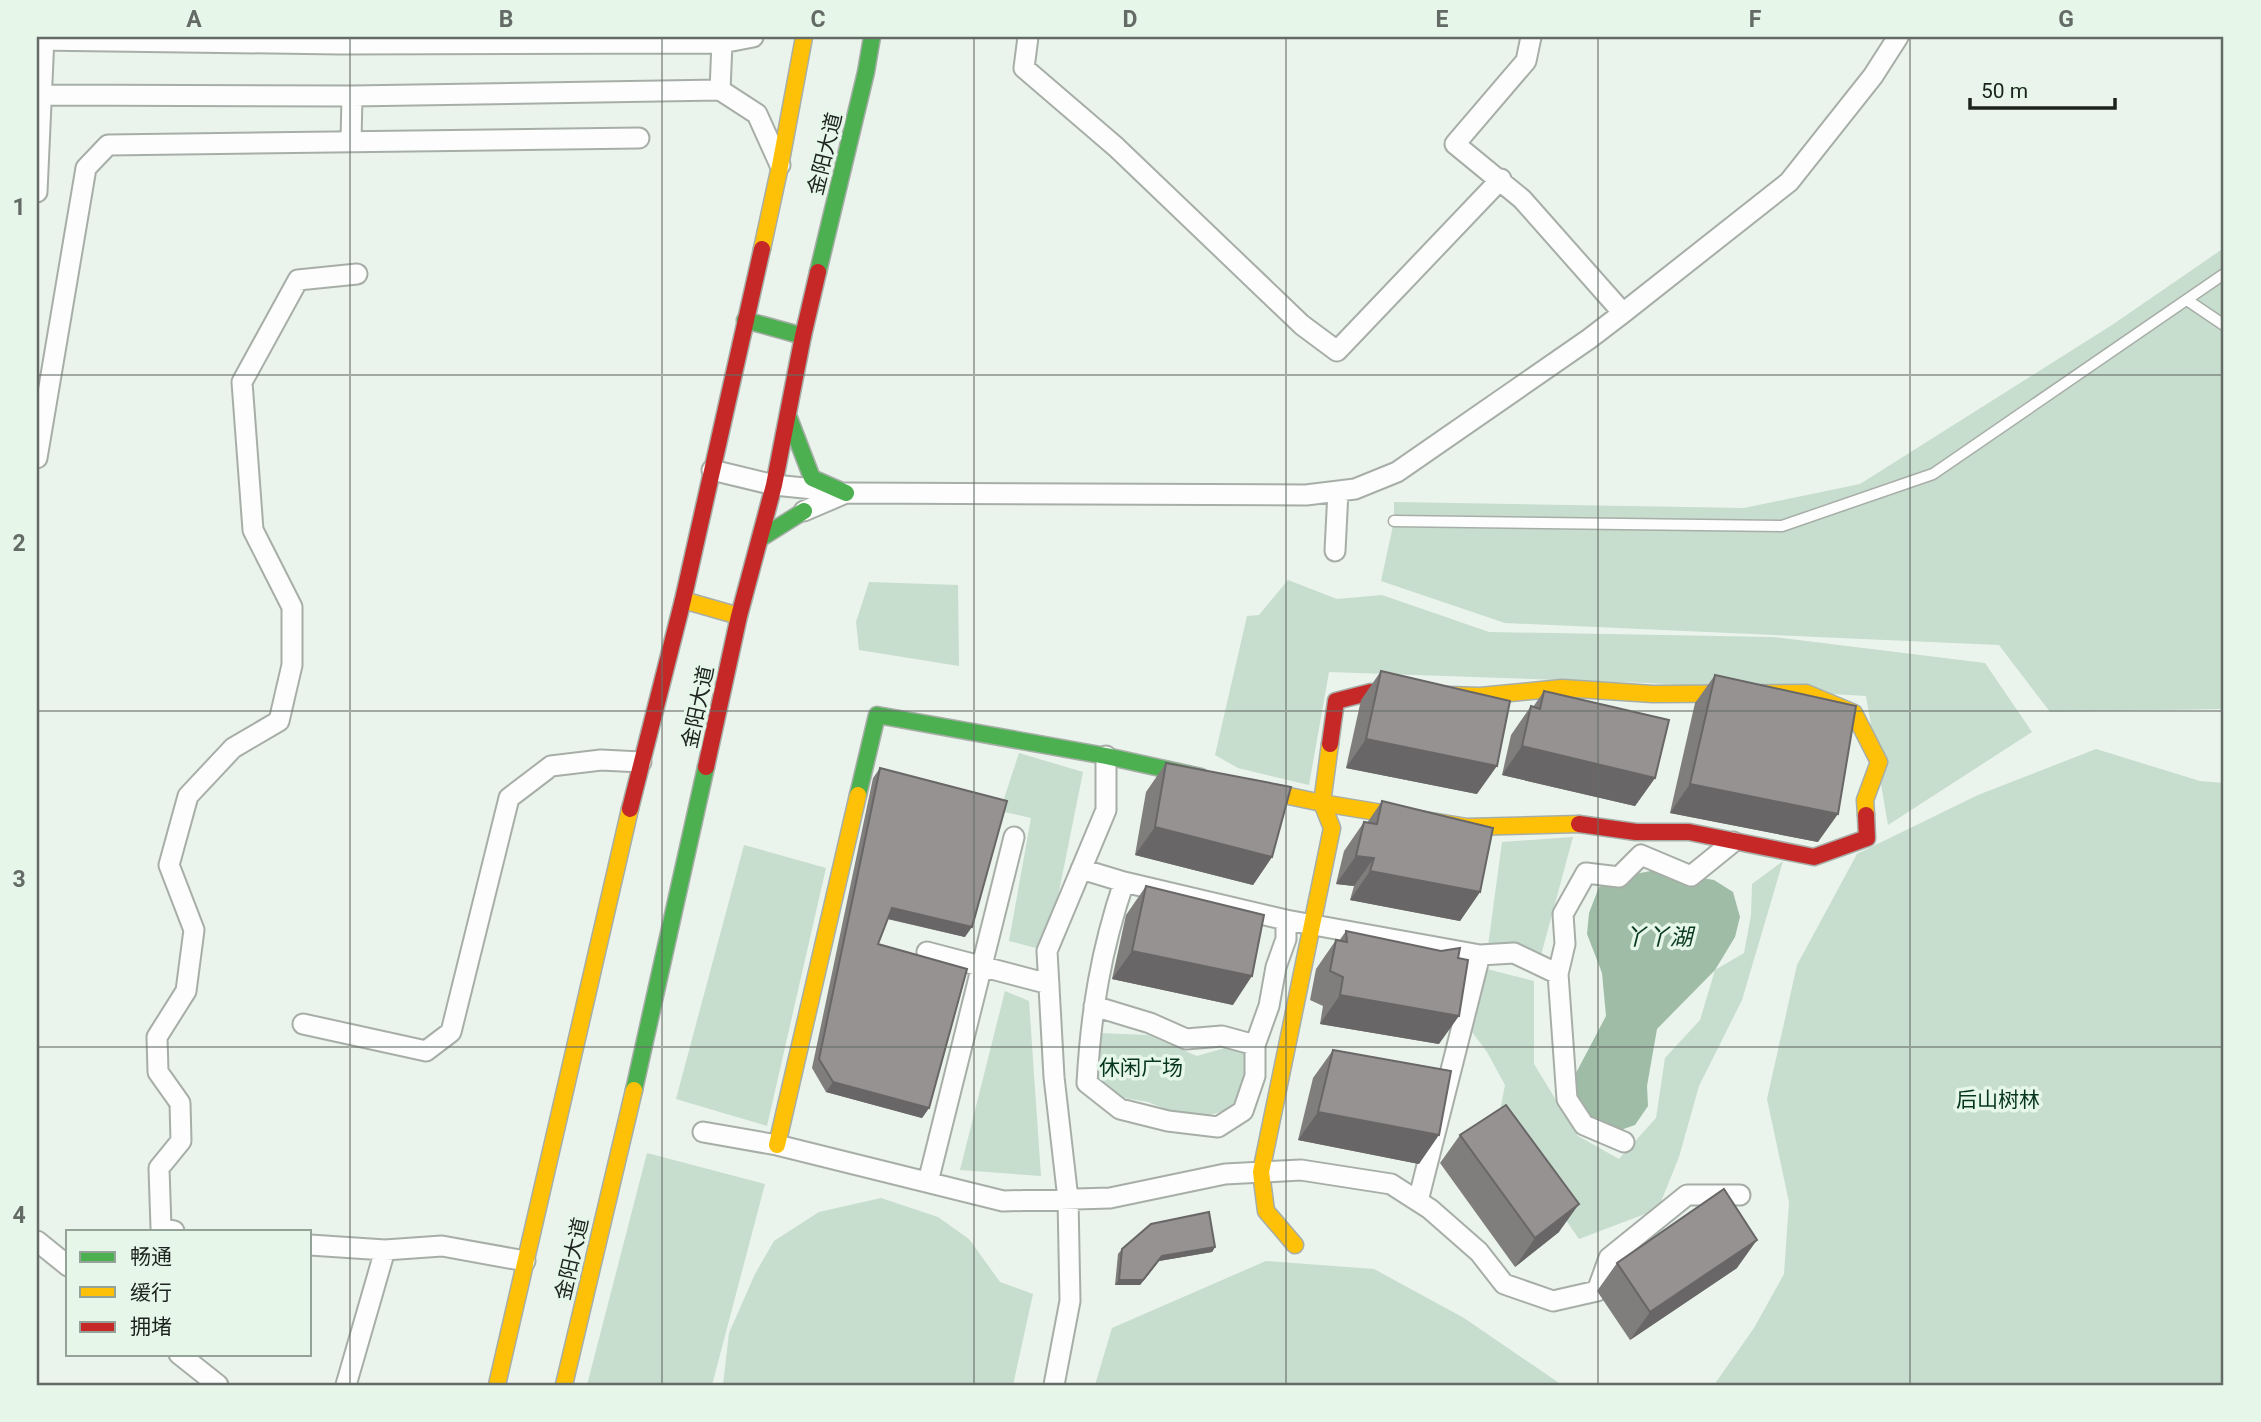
<svg xmlns="http://www.w3.org/2000/svg" width="2261" height="1422" viewBox="0 0 2261 1422" font-family="Roboto,'Noto Sans SC',sans-serif">
	<style>
		.green { fill: #c7ddcd }
		.water { fill: #9fbca7 }
		.lines { fill: none; stroke-linecap: round; stroke-linejoin: round }
		.lane-casing { stroke: #a7aea8; stroke-width: 13 }
		.street-casing { stroke: #a7aea8; stroke-width: 23 }
		.fast-casing { stroke: #a7aea8; stroke-width: 19 }
		.slow-casing { stroke: #a7aea8; stroke-width: 19 }
		.jam-casing { stroke: #a7aea8; stroke-width: 19 }
		.lane { stroke: #fcfdfc; stroke-width: 10 }
		.street { stroke: #fcfdfc; stroke-width: 19 }
		.fast { stroke: #4caf50; stroke-width: 16 }
		.slow { stroke: #ffc107; stroke-width: 16 }
		.jam { stroke: #c62828; stroke-width: 16 }
		.wall { fill: #807e7d }
		.shaded-wall { fill: #686666 }
		.building { fill: #959291; stroke: #686666; stroke-width: 2 }
		.grid { fill: none; stroke: #646b66; stroke-width: 2; stroke-opacity: 0.55 }
		.labels { text-anchor: middle; dominant-baseline: central; stroke-width: 7; stroke-linejoin: round; paint-order: stroke }
		.street-label { font-size: 21px; fill: #1c221e; stroke: #e6f7ea }
		.park-label { font-size: 21px; fill: #04351a; stroke: #e6f7ea }
		.water-label { font-size: 23px; font-style: italic; fill: #09391d; stroke: #e6f7ea }
		.neatline { fill: none; stroke: #646b66; stroke-width: 2.5 }
		.grid-label { font-size: 23px; text-anchor: middle; font-weight: bold; fill: #646b66 }
	</style>
	<rect width="100%" height="100%" fill="#eaf3ec"/>
	<path class="green" d="M 2224,248 L 2224,709 L 2050,712 L 1999,645 L 1505,623 L 1381,581 L 1394,521 L 1394,502 L 1744,508 L 1860,484 L 2112,325 Z
		M 1288,580 L 1337,599 L 1382,595 L 1489,632 L 1773,637 L 1985,663 L 2032,732 L 1888,825 L 1866,696 L 1647,683 L 1329,672 L 1309,785 L 1238,768 L 1215,755 L 1247,616 L 1259,615 Z
		M 869,582 L 958,585 L 959,666 L 859,650 L 856,622 Z
		M 2096,749 L 2200,781 L 2224,783 L 2224,1385 L 1714,1385 L 1754,1328 L 1784,1274 L 1789,1202 L 1767,1099 L 1797,965 L 1857,854 L 1978,795 Z
		M 1019,753 L 1083,772 L 1047,951 L 1009,941 L 1031,818 L 1000,811 Z
		M 1573,837 L 1540,959 L 1488,946 L 1502,842 Z
		M 744,845 L 826,868 L 767,1126 L 676,1099 Z
		M 1783,861 L 1742,1000 L 1699,1086 L 1679,1157 L 1658,1209 L 1579,1239 L 1498,1122 L 1505,1085 L 1487,1052 L 1472,1032 L 1487,969 L 1534,981 L 1534,1064 L 1578,1136 L 1619,1159 L 1656,1118 L 1665,1058 L 1700,1020 L 1715,970 L 1744,953 L 1751,915 L 1752,884 Z
		M 1005,991 L 1029,1001 L 1041,1176 L 960,1170 Z
		M 1098,1033 L 1148,1035 L 1197,1056 L 1242,1043 L 1248,1065 L 1248,1089 L 1230,1109 L 1203,1117 L 1175,1113 L 1148,1102 L 1119,1097 L 1102,1084 L 1092,1066 Z
		M 647,1153 L 765,1184 L 712,1385 L 587,1385 Z
		M 881,1198 L 938,1217 L 969,1239 L 1000,1282 L 1033,1294 L 1013,1385 L 723,1385 L 729,1333 L 755,1274 L 774,1241 L 819,1212 Z
		M 1266,1261 L 1374,1269 L 1464,1318 L 1562,1385 L 1095,1385 L 1112,1328 Z"/>
	<path class="water" d="M 1656,870 L 1714,880 L 1733,892 L 1740,917 L 1735,937 L 1715,970 L 1657,1029 L 1647,1086 L 1648,1106 L 1635,1125 L 1612,1133 L 1592,1124 L 1574,1096 L 1576,1073 L 1606,1016 L 1602,973 L 1587,934 L 1589,913 L 1599,887 L 1619,877 Z"/>
	<g class="lines">
		<defs>
			<path id="lane" d="M 2187,300 L 2224,325
				M 1394,521 L 1782,526 L 1933,474 L 2224,274"/>
			<path id="street" d="M 1028,37 L 1024,68 L 1116,147 L 1302,325 L 1337,351 L 1501,179
				M 1531,37 L 1526,61 L 1455,144 L 1522,199 L 1623,313
				M 37,40 L 340,44 L 722,43 L 753,37
				M 720,90 L 722,43
				M 37,95 L 352,96 L 720,90 L 757,114 L 780,165
				M 351,141 L 352,96
				M 37,192 L 44,37
				M 37,458 L 86,168 L 108,145 L 639,138
				M 712,470 L 774,485 L 824,490
				M 804,511 L 846,493 L 1306,495 L 1355,489 L 1397,472 L 1589,339 L 1623,313 L 1789,182 L 1873,76 L 1898,37
				M 1335,551 L 1338,491
				M 1081,869 L 1124,882 C 1101,950 1091,1011 1087,1083 L 1120,1109 L 1168,1121 L 1218,1127 L 1243,1111 L 1255,1076 L 1255,1045 L 1269,1006 L 1276,967 L 1286,939 L 1286,920 L 1480,955 L 1514,953 L 1558,974 L 1565,944 L 1563,914 L 1586,873 L 1619,877 L 1641,855 L 1691,876 L 1733,842
				M 1124,882 L 1286,920
				M 927,952 L 1049,984
				M 1558,974 L 1567,1099 L 1584,1125 L 1624,1142
				M 1094,1006 L 1150,1023 L 1186,1039 L 1222,1036 L 1255,1045
				M 303,1024 L 426,1051 L 451,1032 L 509,798 L 551,766 L 601,760 L 641,762
				M 703,1132 L 777,1145 L 1003,1201 L 1110,1198 L 1225,1174 L 1301,1170 L 1391,1184 L 1430,1209 L 1479,1252 L 1504,1284 L 1553,1301 L 1597,1291 L 1609,1258 L 1687,1195 L 1740,1195
				M 928,1182 L 1014,837
				M 1418,1201 L 1480,955
				M 174,1231 L 161,1228 L 159,1168 L 181,1141 L 180,1103 L 158,1072 L 157,1037 L 186,991 L 194,930 L 169,865 L 188,796 L 233,748 L 279,721 L 292,665 L 292,607 L 253,530 L 242,382 L 298,280 L 357,274
				M 37,1241 L 68,1266
				M 310,1245 L 385,1250
				M 179,1354 L 218,1385
				M 346,1385 L 385,1250 L 442,1246 L 525,1261
				M 1054,1385 L 1070,1301 L 1068,1199 L 1054,1077 L 1047,951 L 1106,810 L 1106,756"/>
			<path id="fast" d="M 818,272 L 866,72 L 872,37
				M 745,320 L 803,336
				M 789,418 L 812,478 L 846,493
				M 761,538 L 804,511
				M 858,795 L 877,715 L 1106,756 L 1201,777
				M 634,1090 L 706,767"/>
			<path id="slow" d="M 762,249 L 780,166 L 804,37
				M 683,600 L 739,616
				M 1448,695 L 1480,696 L 1562,688 L 1653,694 L 1806,693 L 1854,713 L 1879,762 L 1865,800 L 1866,815
				M 1251,788 L 1322,803 L 1467,827 L 1579,824
				M 777,1145 L 858,795
				M 1295,1245 L 1266,1211 L 1261,1172 L 1332,828 L 1322,803 L 1330,744
				M 497,1385 L 630,809
				M 564,1385 L 634,1090"/>
			<path id="jam" d="M 1330,744 L 1336,701 L 1371,692 L 1404,694
				M 706,767 L 739,616 L 774,485 L 803,336 L 818,272
				M 630,809 L 683,600 L 762,249
				M 1579,824 L 1636,832 L 1689,832 L 1814,857 L 1867,838 L 1866,815"/>
		</defs>
		<use href="#lane" class="lane-casing"/>
		<use href="#street" class="street-casing"/>
		<use href="#fast" class="fast-casing"/>
		<use href="#slow" class="slow-casing"/>
		<use href="#jam" class="jam-casing"/>
		<use href="#lane" class="lane"/>
		<use href="#street" class="street"/>
		<use href="#fast" class="fast"/>
		<use href="#slow" class="slow"/>
		<use href="#jam" class="jam"/>
	</g>
	<path class="wall" d="M 1381,671 L 1477,794 L 1346,768 L 1361,700 Z
		M 1715,675 L 1818,842 L 1670,813 L 1695,703 Z
		M 1544,691 L 1655,778 L 1635,806 L 1502,775 L 1511,735 L 1531,706 L 1533,707 Z
		M 1166,763 L 1272,857 L 1253,885 L 1135,855 L 1146,792 Z
		M 880,768 L 965,937 L 887,919 L 878,944 L 929,1108 L 922,1118 L 826,1092 L 812,1068 L 873,778 Z
		M 1382,801 L 1480,892 L 1460,921 L 1350,900 L 1354,886 L 1336,884 L 1344,851 L 1364,822 L 1367,823 Z
		M 1146,886 L 1233,1005 L 1112,979 L 1126,915 Z
		M 1346,931 L 1439,1044 L 1320,1024 L 1323,1006 L 1310,1000 L 1316,969 L 1336,940 L 1339,941 Z
		M 1333,1050 L 1419,1164 L 1298,1140 L 1313,1078 Z
		M 1460,1135 L 1559,1232 L 1515,1267 L 1440,1163 Z
		M 1215,1247 L 1212,1252 L 1159,1261 L 1140,1285 L 1115,1285 L 1118,1254 L 1122,1249 Z
		M 1617,1263 L 1737,1268 L 1630,1340 L 1597,1291 Z"/>
	<path class="shaded-wall" d="M 1366,739 L 1497,766 L 1477,794 L 1346,768 Z
		M 1522,746 L 1655,778 L 1635,806 L 1502,775 Z
		M 1690,784 L 1838,814 L 1818,842 L 1670,813 Z
		M 1155,827 L 1272,857 L 1253,885 L 1135,855 Z
		M 1356,856 L 1374,858 L 1354,886 L 1336,884 Z
		M 1370,871 L 1480,892 L 1460,921 L 1350,900 Z
		M 892,908 L 972,927 L 965,937 L 885,918 Z
		M 1132,951 L 1252,976 L 1233,1005 L 1112,979 Z
		M 1340,995 L 1459,1016 L 1439,1044 L 1320,1024 Z
		M 833,1082 L 929,1108 L 922,1118 L 826,1092 Z
		M 1318,1112 L 1439,1135 L 1419,1164 L 1298,1140 Z
		M 1579,1204 L 1559,1232 L 1515,1267 L 1535,1238 Z
		M 1757,1240 L 1737,1268 L 1630,1340 L 1650,1312 Z
		M 1215,1247 L 1212,1252 L 1159,1261 L 1140,1285 L 1115,1285 L 1119,1280 L 1162,1256 Z"/>
	<path class="building" d="M 1381,671 L 1510,701 L 1497,766 L 1366,739 Z
		M 1715,675 L 1856,706 L 1838,814 L 1690,784 Z
		M 1544,691 L 1669,720 L 1655,778 L 1522,746 L 1531,706 L 1540,709 Z
		M 1166,763 L 1291,787 L 1272,857 L 1155,827 Z
		M 880,768 L 1007,801 L 972,927 L 892,908 L 878,944 L 967,969 L 929,1108 L 833,1082 L 819,1059 Z
		M 1382,801 L 1493,828 L 1480,892 L 1370,871 L 1374,858 L 1356,856 L 1364,822 L 1377,824 Z
		M 1146,886 L 1264,915 L 1252,976 L 1132,951 Z
		M 1346,931 L 1441,951 L 1460,948 L 1458,958 L 1468,960 L 1459,1016 L 1340,995 L 1343,977 L 1330,971 L 1336,940 L 1347,942 Z
		M 1333,1050 L 1451,1071 L 1439,1135 L 1318,1112 Z
		M 1506,1105 L 1579,1204 L 1535,1238 L 1460,1135 Z
		M 1724,1189 L 1757,1240 L 1650,1312 L 1617,1263 Z
		M 1209,1212 L 1215,1247 L 1162,1256 L 1143,1280 L 1119,1280 L 1122,1249 L 1151,1224 Z"/>
	<path class="grid" d="M 350,37 L 350,1385M 662,37 L 662,1385M 974,37 L 974,1385M 1286,37 L 1286,1385M 1598,37 L 1598,1385M 1910,37 L 1910,1385M 37,375 L 2224,375M 37,711 L 2224,711M 37,1047 L 2224,1047"/>
	<g class="labels">
		<g class="street-label">
			<text transform="translate(825 154) rotate(-76)">金阳大道</text>
			<text transform="translate(698 707) rotate(-78)">金阳大道</text>
			<text transform="translate(572 1259) rotate(-77)">金阳大道</text>
		</g>
		<g class="park-label">
			<text x="1141" y="1068">休闲广场</text>
			<text x="1998" y="1100">后山树林</text>
		</g>
		<g class="water-label">
			<text x="1658" y="937">丫丫湖</text>
		</g>
	</g>
	<rect width="2261" height="1422" fill="none" stroke="#e6f7ea" stroke-width="77"/>
	<rect x="66" y="1230" width="245" height="126" fill="#e6f7ea" stroke="#95a298" stroke-width="2"/>
	<rect x="80" y="1252" width="35" height="10" fill="#4caf50" stroke="#95a298" stroke-width="2"/>
	<text x="130" y="1264" font-size="21" fill="#1c221e">畅通</text>
	<rect x="80" y="1287" width="35" height="10" fill="#ffc107" stroke="#95a298" stroke-width="2"/>
	<text x="130" y="1300" font-size="21" fill="#1c221e">缓行</text>
	<rect x="80" y="1322" width="35" height="10" fill="#c62828" stroke="#95a298" stroke-width="2"/>
	<text x="130" y="1334" font-size="21" fill="#1c221e">拥堵</text>
	<path d="M1970 98v10h145v-10" fill="none" stroke="#1c221e" stroke-width="3.5"/>
	<text x="1981" y="98" font-size="21" fill="#1c221e" stroke="#e6f7ea" stroke-width="5" paint-order="stroke">50 m</text>
	<rect x="38" y="38" width="2184" height="1346" class="neatline"/>
	<g class="grid-label">
		<text x="194" y="27">A</text>
		<text x="506" y="27">B</text>
		<text x="818" y="27">C</text>
		<text x="1130" y="27">D</text>
		<text x="1442" y="27">E</text>
		<text x="1755" y="27">F</text>
		<text x="2066" y="27">G</text>
		<text x="19" y="215">1</text>
		<text x="19" y="551">2</text>
		<text x="19" y="887">3</text>
		<text x="19" y="1223">4</text>
	</g>
</svg>
